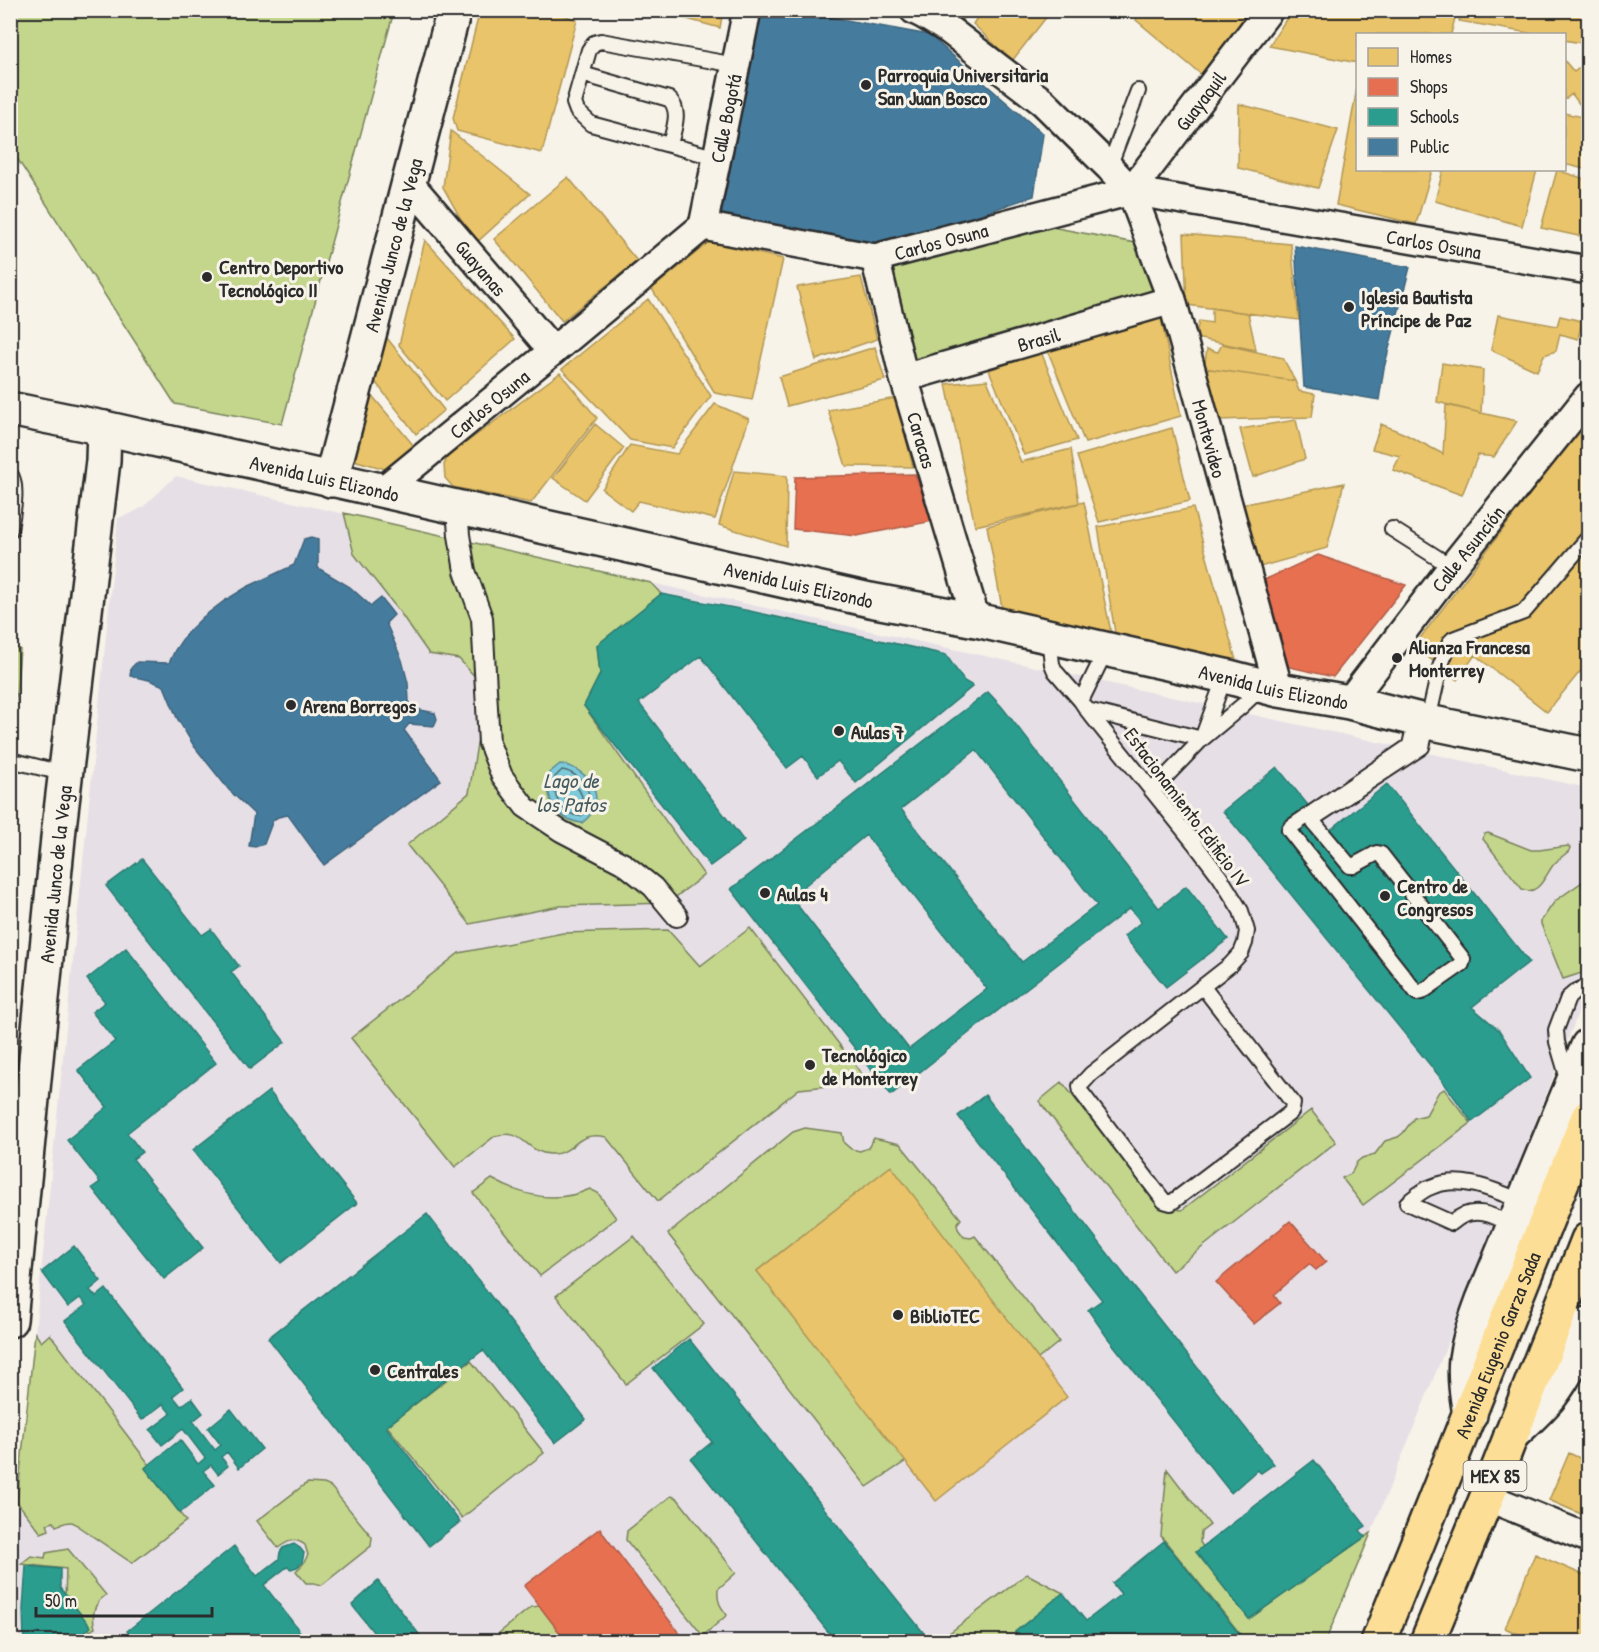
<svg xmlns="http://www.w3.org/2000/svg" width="1599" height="1652" viewBox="0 0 1599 1652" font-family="'Patrick Hand',sans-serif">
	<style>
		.built { fill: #e7dfe6 }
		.green { fill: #c3d68c; stroke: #77805c; stroke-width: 1.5 }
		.water { fill: #7dcadb; stroke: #5c8a95; stroke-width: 1.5 }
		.homes { fill: #e9c46a; stroke: #b09657; stroke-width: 1.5 }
		.shops { fill: #e76f51; stroke: #af5b46; stroke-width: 1.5 }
		.schools { fill: #2a9d8f; stroke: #2a7b71; stroke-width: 1.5; fill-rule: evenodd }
		.public { fill: #457b9d; stroke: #3d637b; stroke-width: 1.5 }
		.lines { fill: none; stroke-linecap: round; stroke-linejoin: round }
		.shore { stroke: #4c6b71; stroke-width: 1.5 }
		.service-casing { stroke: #2b2b2b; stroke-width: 18 }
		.pedestrian-casing { stroke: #2b2b2b; stroke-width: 24 }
		.minor-casing { stroke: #2b2b2b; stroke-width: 32 }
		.tertiary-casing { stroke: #2b2b2b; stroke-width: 38 }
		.trunk-casing { stroke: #2b2b2b; stroke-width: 38 }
		.service { stroke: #f7f3e8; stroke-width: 14 }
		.pedestrian { stroke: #f7f3e8; stroke-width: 20 }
		.minor { stroke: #f7f3e8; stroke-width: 27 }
		.tertiary { stroke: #f7f3e8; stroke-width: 33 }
		.trunk { stroke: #fdde96; stroke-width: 33 }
		.poi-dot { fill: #2b2b2b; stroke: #f7f3e8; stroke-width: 2 }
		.labels { text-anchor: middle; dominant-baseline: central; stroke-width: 6; stroke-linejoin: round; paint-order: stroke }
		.shield { fill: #f7f3e8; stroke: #686764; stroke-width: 1.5 }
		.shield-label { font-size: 18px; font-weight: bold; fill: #2b2b2b }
		.poi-label { font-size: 20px; font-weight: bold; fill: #2b2b2b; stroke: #f7f3e8; text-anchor: start }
		.street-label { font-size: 20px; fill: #2b2b2b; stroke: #f7f3e8 }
		.water-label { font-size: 21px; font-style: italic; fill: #445b60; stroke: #f7f3e8 }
	</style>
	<rect width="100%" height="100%" fill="#f7f3e8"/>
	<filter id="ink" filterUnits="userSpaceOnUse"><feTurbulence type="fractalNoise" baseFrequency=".0167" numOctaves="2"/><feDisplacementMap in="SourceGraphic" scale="12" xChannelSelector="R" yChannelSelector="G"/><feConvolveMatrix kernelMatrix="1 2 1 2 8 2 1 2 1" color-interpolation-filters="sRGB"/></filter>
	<g filter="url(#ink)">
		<path class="built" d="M 176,476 L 651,583 L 1588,788 L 1588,988 L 1491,1236 L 1371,1533 L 1325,1641 L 11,1642 L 11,1568 L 118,518 L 132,513 L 143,507 Z"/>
		<path class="green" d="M 11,10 L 394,11 L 282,424 L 175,404 L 11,149 Z
			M 1015,220 L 1151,246 L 1172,300 L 904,378 L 875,258 Z
			M 344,513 L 651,583 L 661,594 L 597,645 L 600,674 L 584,706 L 704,875 L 668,903 L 560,906 L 470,924 L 407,845 L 469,793 L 486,689 L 459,659 L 429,654 L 399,611 L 354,554 Z
			M 11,648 L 20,649 L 11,759 Z
			M 1488,833 L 1531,850 L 1539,850 L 1568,846 L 1570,848 L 1569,851 C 1564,855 1559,859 1554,864 C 1545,875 1539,897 1522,889 L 1483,839 L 1484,834 Z
			M 1588,878 L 1588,971 L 1563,979 L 1541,924 L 1541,921 L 1555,901 Z
			M 750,928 L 868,1082 L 799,1089 L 658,1201 L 606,1137 C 574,1130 576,1155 550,1154 C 525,1153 524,1127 495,1136 L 455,1167 L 351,1038 L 459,953 L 563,933 L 668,930 L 700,966 Z
			M 1062,1082 L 1160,1207 L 1182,1210 L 1311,1110 L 1336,1142 L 1172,1271 L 1039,1101 Z
			M 1444,1089 L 1471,1123 L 1363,1205 L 1342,1178 L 1351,1174 L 1357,1162 L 1362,1158 L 1375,1154 L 1385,1141 L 1398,1137 L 1403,1133 L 1414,1118 L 1426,1115 L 1438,1093 Z
			M 805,1128 L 842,1133 L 844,1143 L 851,1149 L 860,1151 L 868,1148 L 874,1138 L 900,1144 L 961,1219 L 957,1224 L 958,1229 L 964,1237 L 971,1238 L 975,1236 L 1059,1342 L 1038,1359 L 890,1167 L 757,1271 L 906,1461 L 867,1487 L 668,1234 L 793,1132 Z
			M 492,1179 C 522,1196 557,1204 590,1189 L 598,1193 L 616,1218 L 540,1276 L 473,1193 Z
			M 634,1236 L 704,1324 L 626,1384 L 556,1296 Z
			M 35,1333 L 41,1342 L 50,1334 L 149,1464 L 145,1468 L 186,1521 L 132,1563 L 79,1527 C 72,1518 65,1523 56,1526 L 54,1522 L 47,1524 L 49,1530 L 41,1533 L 17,1502 Z
			M 471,1361 L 544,1453 L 462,1518 L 387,1426 Z
			M 1167,1469 L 1210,1525 L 1201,1532 L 1200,1542 L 1203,1547 L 1196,1552 L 1249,1619 L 1371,1533 L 1325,1642 L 1246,1641 L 1161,1536 Z
			M 308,1483 L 324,1484 L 331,1487 L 372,1537 L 371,1546 L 322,1585 L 314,1583 L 306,1583 L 296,1571 L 303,1564 L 308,1555 L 305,1545 C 294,1537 288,1541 278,1548 L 257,1521 L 304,1485 Z
			M 671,1496 L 677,1498 L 736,1573 L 718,1589 C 717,1602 720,1606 727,1615 L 703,1636 L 626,1540 L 627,1531 Z
			M 68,1549 L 106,1595 C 94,1603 91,1614 95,1628 L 90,1631 L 65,1599 L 66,1569 L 21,1564 L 31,1556 L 45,1558 L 46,1553 Z
			M 1027,1574 L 1063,1593 L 1015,1632 L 1022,1641 L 948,1641 L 944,1637 Z
			M 540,1606 L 567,1642 L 488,1642 L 531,1607 Z"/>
		<path class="water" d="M 560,764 C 590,768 611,801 582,823 C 554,819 545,799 549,773 Z"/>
		<path class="homes" d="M 480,10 L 528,10 L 529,17 L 533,18 L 536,10 L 550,10 L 577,20 L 542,153 L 457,131 L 453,118 Z
			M 654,10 L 723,10 L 720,28 Z
			M 950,10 L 970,10 L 962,20 Z
			M 982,10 L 1052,10 L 1012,61 L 973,24 Z
			M 1140,10 L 1252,10 L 1203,76 L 1136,20 Z
			M 1292,10 L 1457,10 L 1451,34 L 1358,34 L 1358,63 L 1269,46 Z
			M 1462,10 L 1588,10 L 1588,44 L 1564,40 L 1564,34 L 1534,34 L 1459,21 Z
			M 1564,60 L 1574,72 L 1588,61 L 1588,106 L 1583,109 L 1572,94 L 1564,100 Z
			M 1358,82 L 1358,170 L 1432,170 L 1416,224 L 1336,205 Z
			M 1239,104 L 1338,130 L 1318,188 L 1238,168 Z
			M 1564,113 L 1588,118 L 1588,170 L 1564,164 Z
			M 451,131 L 530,194 L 475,244 L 443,187 Z
			M 1443,170 L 1537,170 L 1522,226 L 1435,201 Z
			M 1557,170 L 1588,180 L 1588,238 L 1541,228 Z
			M 568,177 L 637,261 L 562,321 L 494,239 Z
			M 1184,234 L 1291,244 L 1299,320 L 1187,305 Z
			M 425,240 L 515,339 L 445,401 L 399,345 Z
			M 709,242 L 783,259 L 752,400 L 715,393 L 652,289 Z
			M 861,277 L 877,339 L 816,360 L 797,287 Z
			M 648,299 L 711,396 L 672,448 L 630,440 L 562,369 Z
			M 1212,308 L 1248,313 L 1256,350 L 1195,338 L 1199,321 L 1212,323 Z
			M 1498,315 L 1557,326 L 1560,316 L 1582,321 L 1578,339 L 1560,334 L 1556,351 L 1544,355 L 1537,371 L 1491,350 Z
			M 1161,318 L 1181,416 L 1085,443 L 1047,349 Z
			M 383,333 L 444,410 L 416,434 L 373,379 Z
			M 1222,344 L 1283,358 L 1295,381 L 1204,368 L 1207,349 L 1218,352 Z
			M 875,347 L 885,380 L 787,406 L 779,377 Z
			M 1041,352 L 1077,440 L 1024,455 L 989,370 Z
			M 1442,363 L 1483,370 L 1481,413 L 1437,402 Z
			M 1204,368 L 1295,381 L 1299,391 L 1315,394 L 1312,417 L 1219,420 Z
			M 560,373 L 597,418 L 531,503 L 453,487 L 445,478 L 444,465 L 448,456 Z
			M 987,380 L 1021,462 L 1071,449 L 1079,503 L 975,526 L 946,384 Z
			M 369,392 L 414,446 L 389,470 L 357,461 L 353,452 Z
			M 896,398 L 913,467 L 846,466 L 828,410 Z
			M 715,404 L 749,419 L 715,519 L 639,501 L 631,511 L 602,489 L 630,445 L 677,454 Z
			M 1446,405 L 1517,421 L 1494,457 L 1478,455 L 1462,495 L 1393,470 L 1400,456 L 1372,449 L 1381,424 L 1405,434 L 1443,454 Z
			M 1588,418 L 1588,662 L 1547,712 L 1475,655 L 1457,680 L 1414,646 Z
			M 1296,420 L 1305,459 L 1253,477 L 1240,429 Z
			M 595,424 L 624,448 L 585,500 L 553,478 Z
			M 1172,428 L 1190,501 L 1099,522 L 1077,456 Z
			M 734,471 L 787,476 L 786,546 L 719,525 Z
			M 1344,483 L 1327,548 L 1256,568 L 1241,505 Z
			M 1084,502 L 1111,632 L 1002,608 L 987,526 Z
			M 1193,508 L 1238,667 L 1116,639 L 1098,527 Z
			M 891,1166 L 1067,1397 L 936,1501 L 757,1271 Z
			M 1569,1453 L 1588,1462 L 1588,1517 L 1549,1500 Z
			M 1535,1554 L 1588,1577 L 1588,1642 L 1535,1642 L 1505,1628 Z"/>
		<path class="shops" d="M 915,474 L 933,521 L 857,536 L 793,529 L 795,477 Z
			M 1318,555 L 1406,585 L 1333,677 L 1281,665 L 1262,581 Z
			M 1290,1221 L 1326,1262 L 1316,1270 L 1309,1264 L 1274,1295 L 1280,1303 L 1254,1324 L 1216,1282 Z
			M 600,1528 L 605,1536 L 686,1642 L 567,1642 L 524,1586 Z"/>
		<path class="schools" d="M 661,594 L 750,611 L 946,655 L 964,681 L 973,686 L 856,783 L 838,761 L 818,776 L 803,756 L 787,768 L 701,656 L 639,703 L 744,841 L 710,866 L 584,706 L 600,674 L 597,645 Z
			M 988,692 L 1002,707 L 1159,908 L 1186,886 L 1228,939 L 1166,987 L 1124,936 L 1141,922 L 1130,908 L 974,1029 L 891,1095 L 731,889 ZM 976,750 L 1097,905 L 1022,962 L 901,809 ZM 866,835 L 987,989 L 909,1049 L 791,897 Z
			M 1277,767 L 1329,831 L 1387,784 L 1529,962 L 1472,1007 L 1499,1030 L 1530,1078 L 1472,1122 L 1439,1076 L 1223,811 Z
			M 142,859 L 202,935 L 211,929 L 239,966 L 231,972 L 285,1042 L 250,1069 L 106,886 Z
			M 126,948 L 216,1063 L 127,1133 L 142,1152 L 133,1159 L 203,1248 L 164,1279 L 92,1188 L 100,1182 L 67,1140 L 107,1107 L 78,1070 L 115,1041 L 92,1012 L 105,1002 L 87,979 Z
			M 269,1091 L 357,1203 L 281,1263 L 193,1150 Z
			M 985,1095 L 1147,1304 L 1274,1464 L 1261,1473 L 1257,1470 L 1231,1493 L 1107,1337 L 1088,1310 L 1102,1300 L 958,1116 Z
			M 427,1214 L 586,1419 L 555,1443 L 483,1350 L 386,1427 L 460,1522 L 429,1546 L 268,1338 Z
			M 74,1246 L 101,1281 L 90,1290 L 96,1297 L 106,1289 L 183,1388 L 173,1396 L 181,1406 L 192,1398 L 203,1413 L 193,1421 L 215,1450 L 221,1445 L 208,1428 L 231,1409 L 262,1449 L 239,1468 L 227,1452 L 221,1457 L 228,1466 L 218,1474 L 211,1465 L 203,1471 L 215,1485 L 180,1513 L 145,1468 L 180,1440 L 198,1464 L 205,1458 L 183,1429 L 162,1445 L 150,1430 L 171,1414 L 163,1404 L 142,1420 L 65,1321 L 86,1305 L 80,1298 L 68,1307 L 42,1272 Z
			M 689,1339 L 827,1512 L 931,1642 L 836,1642 L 691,1459 L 712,1442 L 653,1368 Z
			M 1314,1460 L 1366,1526 L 1360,1530 L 1365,1537 L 1249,1619 L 1196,1552 Z
			M 1164,1541 L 1246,1642 L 1022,1642 L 1015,1632 L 1063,1593 L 1086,1621 L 1121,1594 L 1112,1583 Z
			M 294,1544 L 300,1548 L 304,1553 L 302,1563 L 297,1567 L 291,1569 L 287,1567 L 264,1585 L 308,1642 L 136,1642 L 127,1631 L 234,1546 L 257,1576 L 279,1559 L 280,1552 L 283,1548 Z
			M 26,1566 L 60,1569 L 60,1588 L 91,1627 L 72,1642 L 24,1642 L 23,1609 Z
			M 378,1581 L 425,1642 L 381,1642 L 352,1605 Z"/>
		<path class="public" d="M 759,10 L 791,10 L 929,35 L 1043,134 L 1034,196 L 882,248 L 721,217 Z
			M 1295,246 L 1410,267 L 1384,368 L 1379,400 L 1304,387 Z
			M 311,537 L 318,540 L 318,568 L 350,587 L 371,606 L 381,598 L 394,615 L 386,623 L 402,660 L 408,683 L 409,701 L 411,708 L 435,713 L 437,719 L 434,726 L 409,724 L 404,730 L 441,780 L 324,865 L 288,815 L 278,817 L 273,820 L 264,844 L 255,847 L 249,846 L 254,814 L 229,790 L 194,746 L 177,718 L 164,686 L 149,680 L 130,676 L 131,668 L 137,662 L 169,663 L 175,650 L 186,634 L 203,617 L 224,601 L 247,587 L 294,565 L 304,539 Z"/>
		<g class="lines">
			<path class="shore" d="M 562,770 C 583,773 601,801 581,816 C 560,815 552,795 555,777 Z
				M 565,778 C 576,784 588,796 579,808 C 566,806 560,792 562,780 Z"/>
			<defs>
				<path id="service" d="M 582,74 L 669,99 C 682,111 673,130 670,145
					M 718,158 L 591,124 L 577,111 L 574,103 L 589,50 L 594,43 L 601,41 L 736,65
					M 1109,167 L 1138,91
					M 10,474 C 19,485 12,516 10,530
					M 1392,529 L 1452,567
					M 1049,637 L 1052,664 L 1055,671 L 1081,701
					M 1106,650 L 1081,701 L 1087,710 L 1202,739 L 1152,791
					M 1087,710 L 1195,844 L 1220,877 L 1241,911 L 1247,931 L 1245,943 L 1241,953 L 1230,965 L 1091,1074 L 1080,1086 L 1081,1092 L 1164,1201 L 1171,1203 L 1290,1113 L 1292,1110 L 1293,1103 L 1203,987
					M 1416,719 L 1410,745 L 1407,748 L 1291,827 L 1289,830 L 1417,993 L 1422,992 L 1462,964 L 1463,959 L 1381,854 L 1377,853 L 1353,866 L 1350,866 L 1314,823 L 1314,818 L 1422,747 L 1440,667 L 1450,642 L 1453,639 L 1524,612 L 1588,538
					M 1203,736 L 1225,676
					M 1202,739 L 1243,705 L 1262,687
					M 10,760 L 50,770 L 65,771
					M 1568,1079 L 1557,1042 L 1556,1030 L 1568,998 L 1575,992 L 1588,986
					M 1514,1226 C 1493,1215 1472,1204 1452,1223 L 1407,1203 C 1415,1197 1422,1190 1431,1187 C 1462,1174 1495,1191 1524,1202"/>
				<path id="pedestrian" d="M 457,508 L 459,535 L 465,571 L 482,618 L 489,743 L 502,776 L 525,807 L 561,831 L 624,864 L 653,887 L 677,916"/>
				<g id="minor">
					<path id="s1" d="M 914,10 L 924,15 L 949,30 L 1043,102 L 1109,167 L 1131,191 L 1172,300 L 1279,690"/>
					<path id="s2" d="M 410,184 L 553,351"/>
					<path id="s3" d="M 1131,191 L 1269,10"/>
					<path id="s4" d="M 703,226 L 875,258 L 1131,191 L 1588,270"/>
					<path id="s5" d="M 703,226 L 747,10"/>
					<path id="s6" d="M 875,258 L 904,378 L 976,620"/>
					<path id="s7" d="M 904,378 L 1172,300"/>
					<path id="s8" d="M 382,491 L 553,351 L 703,226"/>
					<path id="s9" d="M 1349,702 L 1452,567 L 1588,397"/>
					<path d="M 1487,1497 L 1588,1538"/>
				</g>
				<g id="tertiary">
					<path id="s10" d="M 10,409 L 104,428 L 870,600 L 976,620 L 1225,676 L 1279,690 L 1349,702 L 1428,722 L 1588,755"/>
					<path id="s11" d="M 331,480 L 454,10"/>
					<path id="s12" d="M 10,1320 L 59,828 L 103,461 L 104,428"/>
					<path d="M 1470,1415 C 1467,1396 1464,1377 1466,1359 C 1469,1338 1476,1319 1483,1300 L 1588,1046"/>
					<path d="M 1511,1435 C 1525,1422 1539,1410 1551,1395 C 1567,1374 1579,1348 1588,1324"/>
				</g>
				<g id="trunk">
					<path id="s13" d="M 1378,1642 L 1588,1117"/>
					<path d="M 1427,1642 L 1487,1497 L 1588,1240"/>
				</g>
			</defs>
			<use href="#service" class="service-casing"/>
			<use href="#pedestrian" class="pedestrian-casing"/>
			<use href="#minor" class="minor-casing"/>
			<use href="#tertiary" class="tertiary-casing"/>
			<use href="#trunk" class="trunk-casing"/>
			<use href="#service" class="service"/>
			<use href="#pedestrian" class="pedestrian"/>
			<use href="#minor" class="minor"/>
			<use href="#tertiary" class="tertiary"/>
			<use href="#trunk" class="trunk"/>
		</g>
	</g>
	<g class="poi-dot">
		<circle cx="866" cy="85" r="6"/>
		<circle cx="207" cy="277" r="6"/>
		<circle cx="1349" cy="307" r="6"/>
		<circle cx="1397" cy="658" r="6"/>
		<circle cx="291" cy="705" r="6"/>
		<circle cx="839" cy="731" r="6"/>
		<circle cx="765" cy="893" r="6"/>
		<circle cx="1385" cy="896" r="6"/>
		<circle cx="810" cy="1065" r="6"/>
		<circle cx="898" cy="1315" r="6"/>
		<circle cx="375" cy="1370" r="6"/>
	</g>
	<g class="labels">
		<rect class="shield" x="1463.5" y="1461" width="63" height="30" rx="4.5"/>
		<g class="shield-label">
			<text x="1495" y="1476">MEX 85</text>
		</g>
		<g class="poi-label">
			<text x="878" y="74">Parroquia Universitaria<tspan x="878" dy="23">San Juan Bosco</tspan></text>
			<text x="219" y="266">Centro Deportivo<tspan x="219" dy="23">Tecnológico II</tspan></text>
			<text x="1361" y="296">Iglesia Bautista<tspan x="1361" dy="23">Príncipe de Paz</tspan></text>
			<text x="1409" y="646">Alianza Francesa<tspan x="1409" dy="23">Monterrey</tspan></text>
			<text x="303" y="705">Arena Borregos</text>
			<text x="851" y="731">Aulas 7</text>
			<text x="1397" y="885">Centro de<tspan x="1397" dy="23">Congresos</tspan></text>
			<text x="777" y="893">Aulas 4</text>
			<text x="822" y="1054">Tecnológico<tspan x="822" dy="23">de Monterrey</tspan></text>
			<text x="910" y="1315">BiblioTEC</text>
			<text x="387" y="1370">Centrales</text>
		</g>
		<g class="street-label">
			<text stroke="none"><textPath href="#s3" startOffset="114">Guayaquil</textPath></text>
			<text stroke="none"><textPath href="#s5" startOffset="110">Calle Bogotá</textPath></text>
			<text stroke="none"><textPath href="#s4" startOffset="243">Carlos Osuna</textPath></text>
			<text stroke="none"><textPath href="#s4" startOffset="747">Carlos Osuna</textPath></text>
			<text stroke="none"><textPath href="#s11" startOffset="243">Avenida Junco de la Vega</textPath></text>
			<text stroke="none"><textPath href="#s2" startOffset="110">Guayanas</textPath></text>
			<text stroke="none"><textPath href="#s7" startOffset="140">Brasil</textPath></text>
			<text stroke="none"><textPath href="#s8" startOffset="138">Carlos Osuna</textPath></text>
			<text stroke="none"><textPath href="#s1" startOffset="544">Montevideo</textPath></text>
			<text stroke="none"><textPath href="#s6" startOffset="188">Caracas</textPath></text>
			<text stroke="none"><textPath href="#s10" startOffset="322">Avenida Luis Elizondo</textPath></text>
			<text stroke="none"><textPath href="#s9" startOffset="194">Calle Asunción</textPath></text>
			<text stroke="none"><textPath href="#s10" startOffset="808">Avenida Luis Elizondo</textPath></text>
			<text stroke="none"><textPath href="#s10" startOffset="1294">Avenida Luis Elizondo</textPath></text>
			<text transform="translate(1187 807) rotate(53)">Estacionamiento Edificio IV</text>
			<text stroke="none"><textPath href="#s12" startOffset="448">Avenida Junco de la Vega</textPath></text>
			<text stroke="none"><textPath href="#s13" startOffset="320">Avenida Eugenio Garza Sada</textPath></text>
		</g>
		<g class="water-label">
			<text x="571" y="780">Lago de<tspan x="571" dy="24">los Patos</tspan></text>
		</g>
	</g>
	<rect width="1599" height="1652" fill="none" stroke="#f7f3e8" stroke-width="36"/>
	<rect x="18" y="18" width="1563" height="1616" fill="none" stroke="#2b2b2b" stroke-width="2" filter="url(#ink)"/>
	<rect x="1356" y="33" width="210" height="138" fill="#f7f3e8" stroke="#a5a39c" stroke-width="1.5"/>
	<rect x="1368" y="48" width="30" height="18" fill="#e9c46a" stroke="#a5a39c" stroke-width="1.5"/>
	<text x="1410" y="63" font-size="18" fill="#2b2b2b">Homes</text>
	<rect x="1368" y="78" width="30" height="18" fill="#e76f51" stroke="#a5a39c" stroke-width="1.5"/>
	<text x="1410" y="93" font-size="18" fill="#2b2b2b">Shops</text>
	<rect x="1368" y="108" width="30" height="18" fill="#2a9d8f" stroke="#a5a39c" stroke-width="1.5"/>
	<text x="1410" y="123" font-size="18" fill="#2b2b2b">Schools</text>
	<rect x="1368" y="138" width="30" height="18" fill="#457b9d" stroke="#a5a39c" stroke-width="1.5"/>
	<text x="1410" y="153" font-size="18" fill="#2b2b2b">Public</text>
	<path d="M36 1607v9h176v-9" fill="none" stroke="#2b2b2b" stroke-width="3"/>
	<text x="45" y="1607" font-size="18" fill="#2b2b2b" stroke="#f7f3e8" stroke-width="4.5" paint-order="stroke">50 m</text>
</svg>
